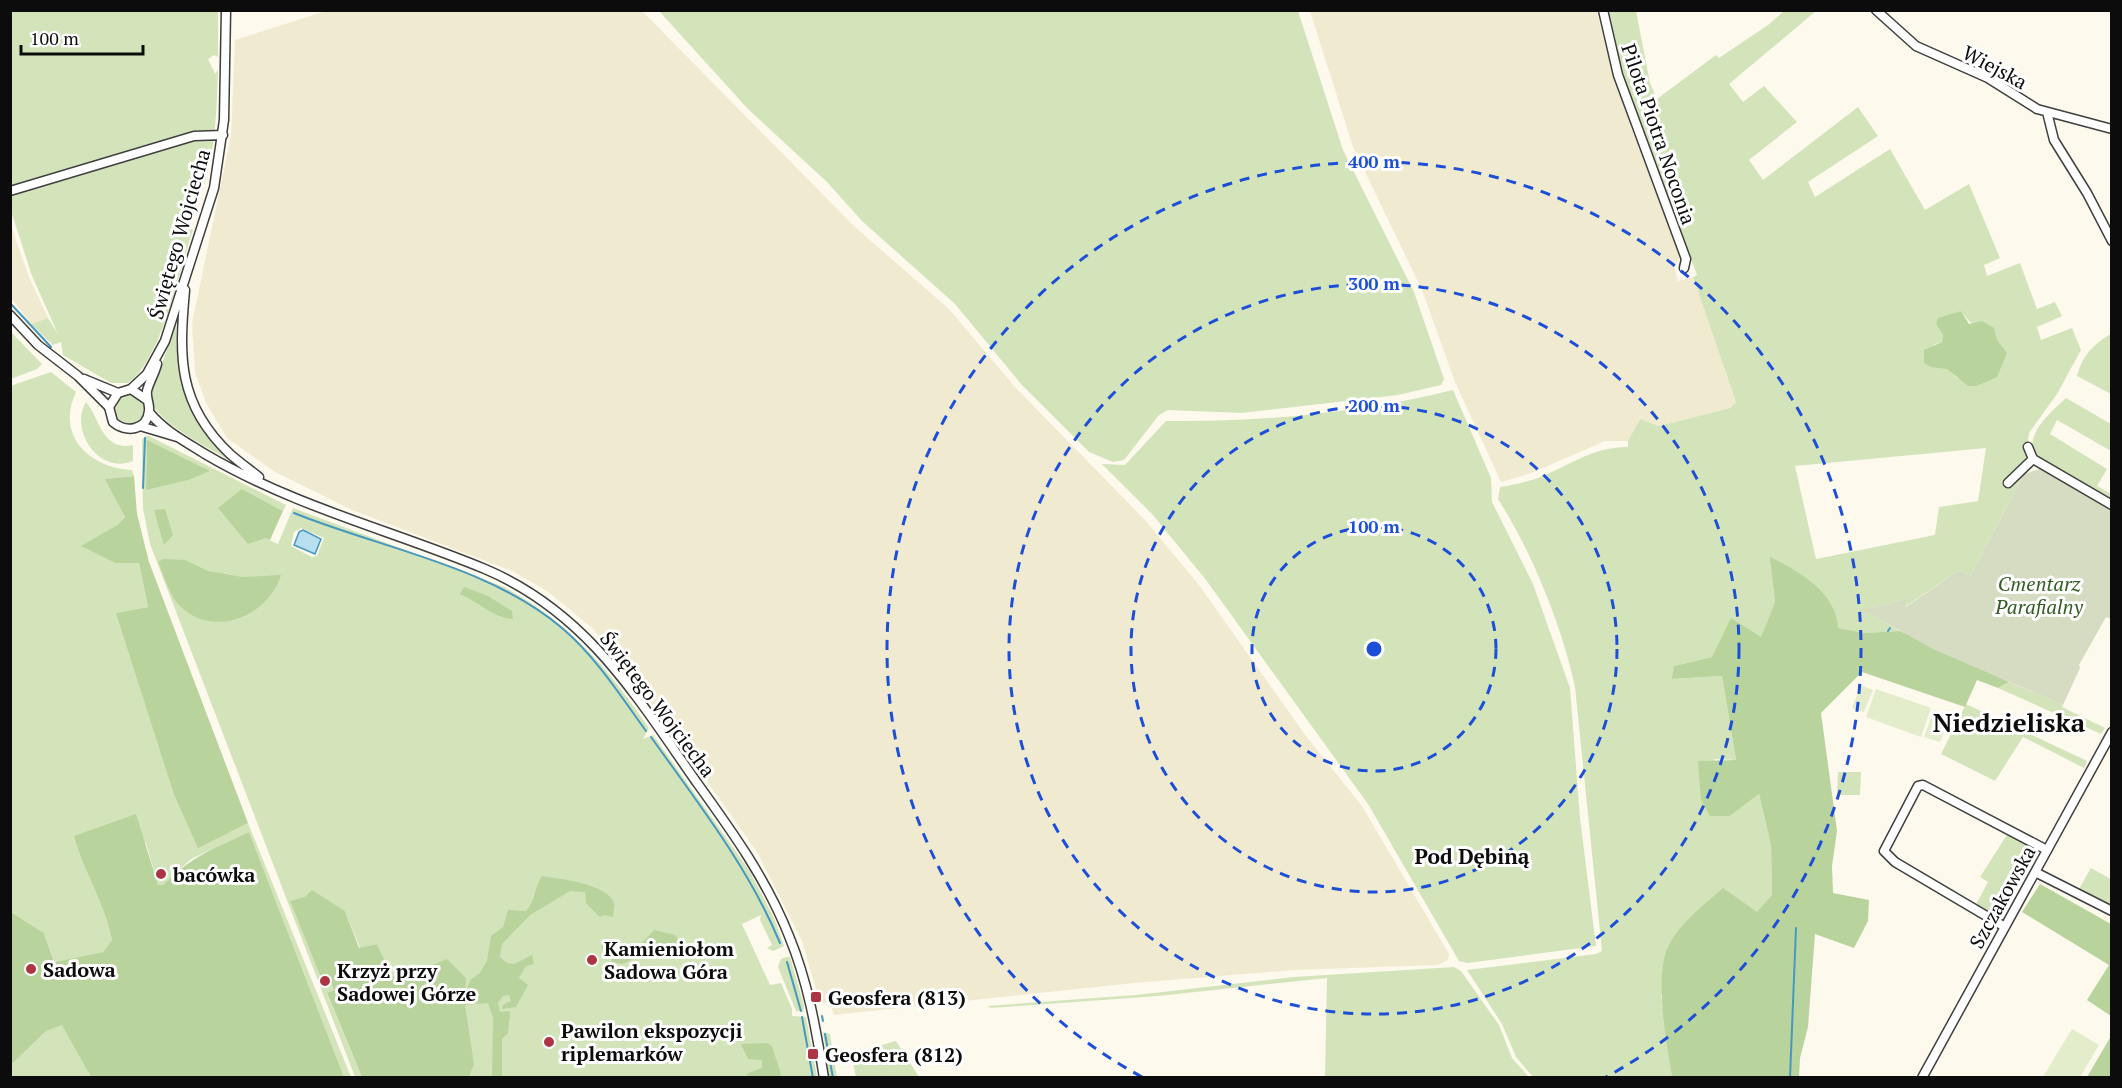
<svg xmlns="http://www.w3.org/2000/svg" width="2122" height="1088" viewBox="0 0 2122 1088" font-family="'PT Serif',serif">
	<style>
		.farmland { fill: #f0ebd0 }
		.green { fill: #d3e4bb; fill-rule: evenodd }
		.forest { fill: #b9d39c }
		.cemetery { fill: #d6dcc1 }
		.pitch { fill: #e3eccb }
		.water { fill: #b7dfef; stroke: #4698be; stroke-width: 1.5 }
		.lines { fill: none; stroke-linecap: round; stroke-linejoin: round }
		.stream { stroke: #4698be; stroke-width: 2 }
		.minor-casing { stroke: #3f3f3f; stroke-width: 11 }
		.minor { stroke: #fff; stroke-width: 8 }
		.ring { fill: none; stroke: #1d4ed8; stroke-width: 3; stroke-dasharray: 10 8 }
		.poi-dot { fill: #ad3443; stroke: #fff; stroke-width: 2 }
		.labels { text-anchor: middle; dominant-baseline: central; stroke-width: 6; stroke-linejoin: round; paint-order: stroke }
		.street-label { font-size: 20px; fill: #0c0c0c; stroke: #fff }
		.park-label { font-size: 20px; font-style: italic; fill: #345c24; stroke: #fff }
		.poi-label { font-size: 20px; font-weight: bold; fill: #0c0c0c; stroke: #fff; text-anchor: start }
		.neighbourhood-label { font-size: 21px; font-weight: bold; fill: #0c0c0c; stroke: #fff }
		.district-label { font-size: 26px; font-weight: bold; fill: #0c0c0c; stroke: #fff }
		.centre { fill: #1d4ed8; stroke: #fff; stroke-width: 3 }
		.ring-label { font-size: 18px; text-anchor: middle; font-weight: bold; fill: #1d4ed8; stroke: #fff; stroke-width: 6; stroke-linejoin: round; paint-order: stroke }
	</style>
	<rect width="100%" height="100%" fill="#fdf9ed"/>
	<path class="farmland" d="M 326,11 L 642,11 L 854,226 L 949,309 L 1015,387 L 1146,521 L 1199,585 L 1306,736 L 1362,806 L 1449,954 L 1448,960 L 1438,965 L 1295,970 L 1134,983 L 834,1015 L 830,1003 L 820,1003 L 802,941 L 757,852 L 626,667 L 591,627 L 547,591 L 512,571 L 352,510 L 275,472 L 227,438 L 206,403 L 195,372 L 192,323 L 231,136 L 235,40 Z
		M 1310,11 L 1597,11 L 1607,52 L 1631,127 L 1681,255 L 1674,267 L 1678,281 L 1693,277 L 1736,402 L 1730,408 L 1659,426 L 1640,419 L 1628,441 L 1605,441 L 1529,474 L 1501,482 L 1455,382 L 1422,290 L 1353,147 Z
		M 10,223 L 29,277 L 48,318 L 31,324 L 11,298 Z"/>
	<path class="green" d="M 10,11 L 218,11 L 218,57 L 214,55 L 208,59 L 215,74 L 218,70 C 216,125 215,176 186,225 L 193,230 C 179,269 162,360 128,383 L 111,383 L 63,355 L 61,342 L 53,345 L 31,324 L 48,318 L 58,334 L 32,276 L 11,211 Z
		M 659,11 L 1298,11 L 1343,150 L 1414,292 L 1444,379 L 1441,385 L 1398,395 L 1241,413 L 1168,410 L 1159,415 L 1124,460 L 1113,462 L 1089,452 L 1021,384 L 955,304 L 862,221 L 827,182 L 748,109 Z
		M 1606,11 L 1636,11 L 1650,83 L 1657,99 L 1716,55 L 1719,58 L 1768,25 L 1784,11 L 1816,11 L 1729,84 L 1743,102 L 1764,86 L 1797,122 L 1749,160 L 1763,180 L 1858,107 L 1878,136 L 1808,182 L 1815,197 L 1890,149 L 1925,210 L 1969,184 L 2000,258 L 1984,265 L 1987,276 L 2020,263 L 2037,309 L 2055,302 L 2062,316 L 2037,327 L 2041,340 L 2072,328 L 2081,350 L 2057,394 L 2029,433 L 2024,474 L 1971,575 L 1959,570 L 1905,607 L 1906,599 L 1864,610 L 1900,631 L 1865,633 L 1837,628 L 1771,558 L 1775,602 L 1761,638 L 1712,657 L 1674,666 L 1673,679 L 1722,676 L 1736,760 L 1714,759 L 1730,816 L 1759,794 L 1771,845 L 1772,895 L 1757,913 L 1661,995 L 1672,1077 L 1533,1077 L 1516,1057 L 1502,1024 L 1467,970 L 1596,954 L 1602,951 L 1575,687 C 1562,626 1532,552 1498,499 L 1500,487 C 1511,485 1522,483 1532,480 C 1568,468 1589,447 1628,447 L 1628,441 L 1640,419 L 1659,426 L 1730,408 L 1736,402 L 1693,277 L 1697,275 L 1626,89 ZM 1961,311 C 1973,330 1993,335 2007,353 L 1985,382 L 1977,386 L 1957,378 L 1948,369 L 1940,366 L 1933,345 L 1942,342 L 1943,335 L 1936,324 ZM 1986,448 L 1978,501 L 1939,507 L 1935,535 L 1816,559 L 1795,466 Z
		M 176,324 C 176,385 191,423 235,464 C 212,449 174,432 157,411 C 152,405 152,396 153,389 Z
		M 11,332 L 42,364 L 37,369 L 11,379 Z
		M 2111,334 L 2111,394 L 2077,376 C 2082,356 2093,344 2111,334 Z
		M 51,372 L 76,392 C 55,436 90,468 132,470 L 134,476 L 106,479 L 125,517 L 117,525 L 82,546 L 115,563 L 139,563 L 148,607 L 117,613 L 174,795 L 198,847 L 248,823 L 351,1077 L 344,1077 L 249,832 L 191,859 L 163,885 L 158,885 L 146,843 L 75,836 C 84,872 105,904 112,940 L 103,952 L 54,962 L 44,933 L 11,912 L 10,386 Z
		M 1453,390 L 1491,478 L 1492,502 L 1533,584 L 1570,688 L 1580,818 L 1596,946 L 1468,963 L 1459,961 L 1368,804 L 1206,580 L 1153,515 L 1102,464 L 1125,465 L 1166,421 C 1261,422 1360,413 1453,390 Z
		M 128,391 L 146,404 L 143,420 L 129,427 L 113,419 L 113,400 Z
		M 2066,398 L 2111,424 L 2111,451 L 2057,420 L 2050,434 L 2107,469 L 2097,486 L 2111,494 L 2111,509 L 2042,468 L 2045,461 L 2033,454 C 2027,432 2051,412 2066,398 Z
		M 86,402 C 100,418 102,452 133,445 L 133,461 C 99,475 69,430 86,402 Z
		M 147,435 L 286,505 L 283,511 L 242,489 L 265,538 L 278,544 L 293,508 L 504,587 C 569,622 608,668 649,728 L 643,739 L 653,735 L 749,870 L 774,918 L 784,946 L 773,951 L 767,948 L 772,945 L 760,920 L 761,915 L 742,924 L 770,985 L 781,983 L 792,1009 L 792,1016 L 806,1017 L 817,1077 L 467,1077 L 407,975 L 392,976 L 377,944 L 360,948 L 345,911 L 306,896 L 290,901 L 320,976 L 327,973 L 334,991 L 327,994 L 362,1077 L 355,1077 L 150,544 L 143,509 L 142,439 ZM 147,441 L 209,471 L 146,490 ZM 301,528 L 324,538 L 317,556 L 312,557 L 291,546 L 294,532 Z
		M 2009,682 L 2063,705 L 2062,707 L 2105,728 L 2101,734 L 1998,688 Z
		M 1966,704 L 2087,761 L 2084,768 L 2023,737 L 1995,781 L 1941,754 Z
		M 1838,772 L 1861,772 L 1860,795 L 1837,795 Z
		M 2010,830 L 2039,846 L 2017,868 L 2014,867 L 2000,893 L 2003,894 L 1995,927 L 1972,912 L 1988,882 L 1980,877 Z
		M 2091,868 L 2111,879 L 2111,905 L 2079,889 Z
		M 786,957 L 790,957 L 804,1006 L 803,1012 L 796,1011 L 778,967 L 781,959 Z
		M 1454,967 L 1461,971 L 1499,1025 L 1512,1058 L 1529,1077 L 1325,1077 L 1327,978 L 1158,996 L 991,1008 L 987,1006 L 1136,995 L 1294,977 Z
		M 63,1024 L 91,1077 L 11,1078 L 11,1065 L 46,1031 Z
		M 823,1032 L 830,1034 L 837,1077 L 829,1077 Z
		M 896,1041 L 919,1077 L 856,1077 L 851,1054 Z"/>
	<path class="forest" d="M 1961,311 L 1969,324 L 1982,321 L 1994,328 L 1997,340 L 2007,353 L 1997,377 L 1977,386 L 1968,386 L 1947,369 L 1931,367 L 1924,363 L 1924,350 L 1942,342 L 1943,335 L 1936,324 L 1938,318 Z
		M 147,440 L 210,471 L 188,480 L 146,490 Z
		M 134,476 L 137,514 L 149,562 L 248,823 L 198,848 L 174,795 L 116,613 L 148,607 L 139,563 L 115,563 L 81,546 L 117,525 L 125,517 L 105,479 Z
		M 242,489 L 283,511 L 270,540 L 265,538 L 248,544 L 218,508 Z
		M 165,509 L 173,535 L 164,545 L 154,510 Z
		M 1770,557 C 1800,572 1836,592 1838,628 L 1865,633 L 1900,631 L 2009,682 L 1998,688 L 1977,680 L 1965,707 L 1862,672 L 1821,713 L 1837,831 L 1832,866 L 1833,893 L 1869,900 L 1868,921 L 1854,948 L 1815,934 L 1808,1027 L 1800,1058 L 1799,1077 L 1672,1077 C 1667,1044 1653,975 1669,945 C 1681,922 1704,905 1723,888 L 1757,912 L 1772,895 L 1771,845 L 1759,794 L 1730,816 L 1710,816 L 1701,800 L 1698,761 L 1736,760 L 1722,676 L 1672,679 L 1674,666 L 1712,657 L 1731,618 L 1761,637 L 1775,602 Z
		M 163,559 L 185,560 L 208,571 L 242,577 L 281,575 C 269,615 215,639 181,607 C 170,597 164,576 158,562 Z
		M 464,587 L 488,596 L 512,611 L 513,619 C 493,618 479,602 460,594 Z
		M 136,814 L 158,885 L 163,885 C 192,856 213,849 249,832 L 344,1077 L 91,1077 L 62,1025 L 46,1031 L 11,1065 L 11,912 L 44,933 L 54,962 L 103,952 L 112,940 C 105,904 84,872 74,836 Z
		M 542,876 C 560,879 608,884 614,903 C 615,907 613,913 613,917 L 604,915 L 600,917 L 586,903 L 585,892 L 570,891 L 530,915 L 502,944 L 500,957 L 507,963 L 514,964 L 532,955 L 534,964 L 526,966 L 519,978 L 528,985 L 516,1007 L 502,1009 L 503,1005 L 511,1001 L 509,995 L 503,996 L 498,1003 L 500,1012 L 510,1011 L 508,1033 L 502,1039 L 502,1077 L 492,1077 L 493,1018 L 488,1003 L 465,1005 L 474,1064 L 469,1077 L 362,1077 L 327,993 L 334,990 L 327,974 L 320,976 L 290,901 L 306,896 L 312,890 L 345,911 L 359,948 L 377,944 L 392,976 L 407,975 L 447,959 L 466,978 L 465,993 L 471,979 L 479,974 L 487,961 L 491,936 L 503,927 L 508,910 L 526,911 C 536,901 534,887 542,876 Z
		M 2040,884 L 2111,924 L 2111,1016 L 2087,1000 L 2109,965 L 2022,912 Z
		M 654,930 L 675,935 L 682,944 L 667,950 L 659,956 L 640,956 L 622,964 L 612,962 L 611,957 L 602,949 L 601,944 L 604,943 C 609,944 612,948 617,950 C 631,957 646,939 654,930 Z
		M 2111,1036 L 2111,1077 L 2087,1077 Z
		M 767,1043 L 772,1046 L 781,1074 L 779,1077 L 750,1077 L 746,1074 L 762,1068 L 762,1060 L 748,1059 L 741,1044 Z"/>
	<path class="cemetery" d="M 2042,468 L 2111,509 L 2111,619 L 2106,617 L 2079,665 L 2080,668 L 2063,705 L 1935,650 L 1863,610 L 1906,599 L 1906,607 L 1959,570 L 1971,575 L 2024,474 Z"/>
	<path class="pitch" d="M 1861,685 L 1873,690 L 1864,712 L 1852,708 Z
		M 1876,689 L 1931,708 L 1921,737 L 1866,717 Z
		M 1934,710 L 1951,716 L 1940,742 L 1924,737 Z
		M 2072,1029 L 2099,1045 L 2080,1077 L 2043,1077 Z"/>
	<path class="water" d="M 303,530 L 321,539 L 315,554 L 294,545 L 299,532 Z"/>
	<g class="lines">
		<path class="stream" d="M 10,303 L 51,347
			M 143,488 L 145,438
			M 294,513 C 383,549 487,565 562,628 C 596,657 620,695 646,731
			M 1888,631 L 1890,628
			M 651,737 C 698,803 749,868 780,943
			M 787,962 L 801,1011
			M 822,1016 L 823,1021
			M 802,1017 L 813,1078
			M 825,1034 L 833,1078
			M 1790,1078 L 1796,928"/>
		<defs>
			<path id="minor" d="M 1603,10 L 1618,75 L 1686,259 L 1684,268
				M 1876,10 L 1916,46 L 1988,78 L 2037,109 L 2112,129
				M 2047,112 L 2054,140 L 2087,193 L 2112,241
				M 10,191 L 194,136 L 223,135
				M 185,290 C 179,356 177,404 230,454 C 239,462 249,469 259,477
				M 10,315 L 38,345 L 78,376 L 109,407
				M 84,379 L 118,393
				M 131,389 L 147,374 L 165,341 L 214,188 L 224,120 L 226,10
				M 147,400 L 131,389 L 118,393 L 109,407 L 113,422 C 125,433 147,431 149,411 C 150,404 146,399 147,391 C 149,382 155,373 157,364
				M 149,412 C 163,430 186,442 205,454 C 295,507 391,530 485,569 C 586,612 635,694 695,780 C 731,830 766,878 789,936 C 808,982 816,1029 824,1078
				M 140,426 L 177,437
				M 2028,447 L 2033,459 L 2112,505
				M 2008,483 L 2033,459
				M 2035,872 L 2112,911
				M 2005,927 L 1895,862 L 1884,851 L 1918,786 L 1923,785 L 2047,850
				M 1922,1078 L 2112,732"/>
		</defs>
		<use href="#minor" class="minor-casing"/>
		<use href="#minor" class="minor"/>
	</g>
	<g class="ring">
		<circle cx="1374" cy="649" r="122"/>
		<circle cx="1374" cy="649" r="243"/>
		<circle cx="1374" cy="649" r="365"/>
		<path d="M1142 1077A487 487 0 1 1 1606 1077"/>
	</g>
	<g class="poi-dot">
		<circle cx="161" cy="874" r="6"/>
		<circle cx="592" cy="960" r="6"/>
		<circle cx="31" cy="969" r="6"/>
		<circle cx="325" cy="981" r="6"/>
		<rect x="810" y="991" width="12" height="12" rx="3"/>
		<circle cx="549" cy="1042" r="6"/>
		<rect x="807" y="1048" width="12" height="12" rx="3"/>
	</g>
	<g class="labels">
		<g class="street-label">
			<text transform="translate(1995 67) rotate(28)">Wiejska</text>
			<text transform="translate(1659 134) rotate(71)">Pilota Piotra Noconia</text>
			<text transform="translate(179 234) rotate(-74)">Świętego Wojciecha</text>
			<text transform="translate(658 704) rotate(53)">Świętego Wojciecha</text>
			<text transform="translate(2002 897) rotate(-61)">Szczakowska</text>
		</g>
		<g class="park-label">
			<text x="2039" y="583">Cmentarz<tspan x="2039" dy="23">Parafialny</tspan></text>
		</g>
		<g class="poi-label">
			<text x="173" y="874">bacówka</text>
			<text x="604" y="948">Kamieniołom<tspan x="604" dy="23">Sadowa Góra</tspan></text>
			<text x="43" y="969">Sadowa</text>
			<text x="337" y="970">Krzyż przy<tspan x="337" dy="23">Sadowej Górze</tspan></text>
			<text x="828" y="997">Geosfera (813)</text>
			<text x="561" y="1030">Pawilon ekspozycji<tspan x="561" dy="23">riplemarków</tspan></text>
			<text x="825" y="1054">Geosfera (812)</text>
		</g>
		<g class="neighbourhood-label">
			<text x="1472" y="856">Pod Dębiną</text>
		</g>
		<g class="district-label">
			<text x="2009" y="722">Niedzieliska</text>
		</g>
	</g>
	<circle cx="1374" cy="649" r="9" class="centre"/>
	<g class="ring-label">
		<text x="1374" y="168">400 m</text>
		<text x="1374" y="290">300 m</text>
		<text x="1374" y="412">200 m</text>
		<text x="1374" y="533">100 m</text>
	</g>
	<rect width="2122" height="1088" fill="none" stroke="#0c0c0c" stroke-width="24"/>
	<path d="M21 45v9h122v-9" fill="none" stroke="#0c0c0c" stroke-width="3"/>
	<text x="30" y="45" font-size="18" fill="#0c0c0c" stroke="#ffffff" stroke-width="4.5" paint-order="stroke">100 m</text>
</svg>
